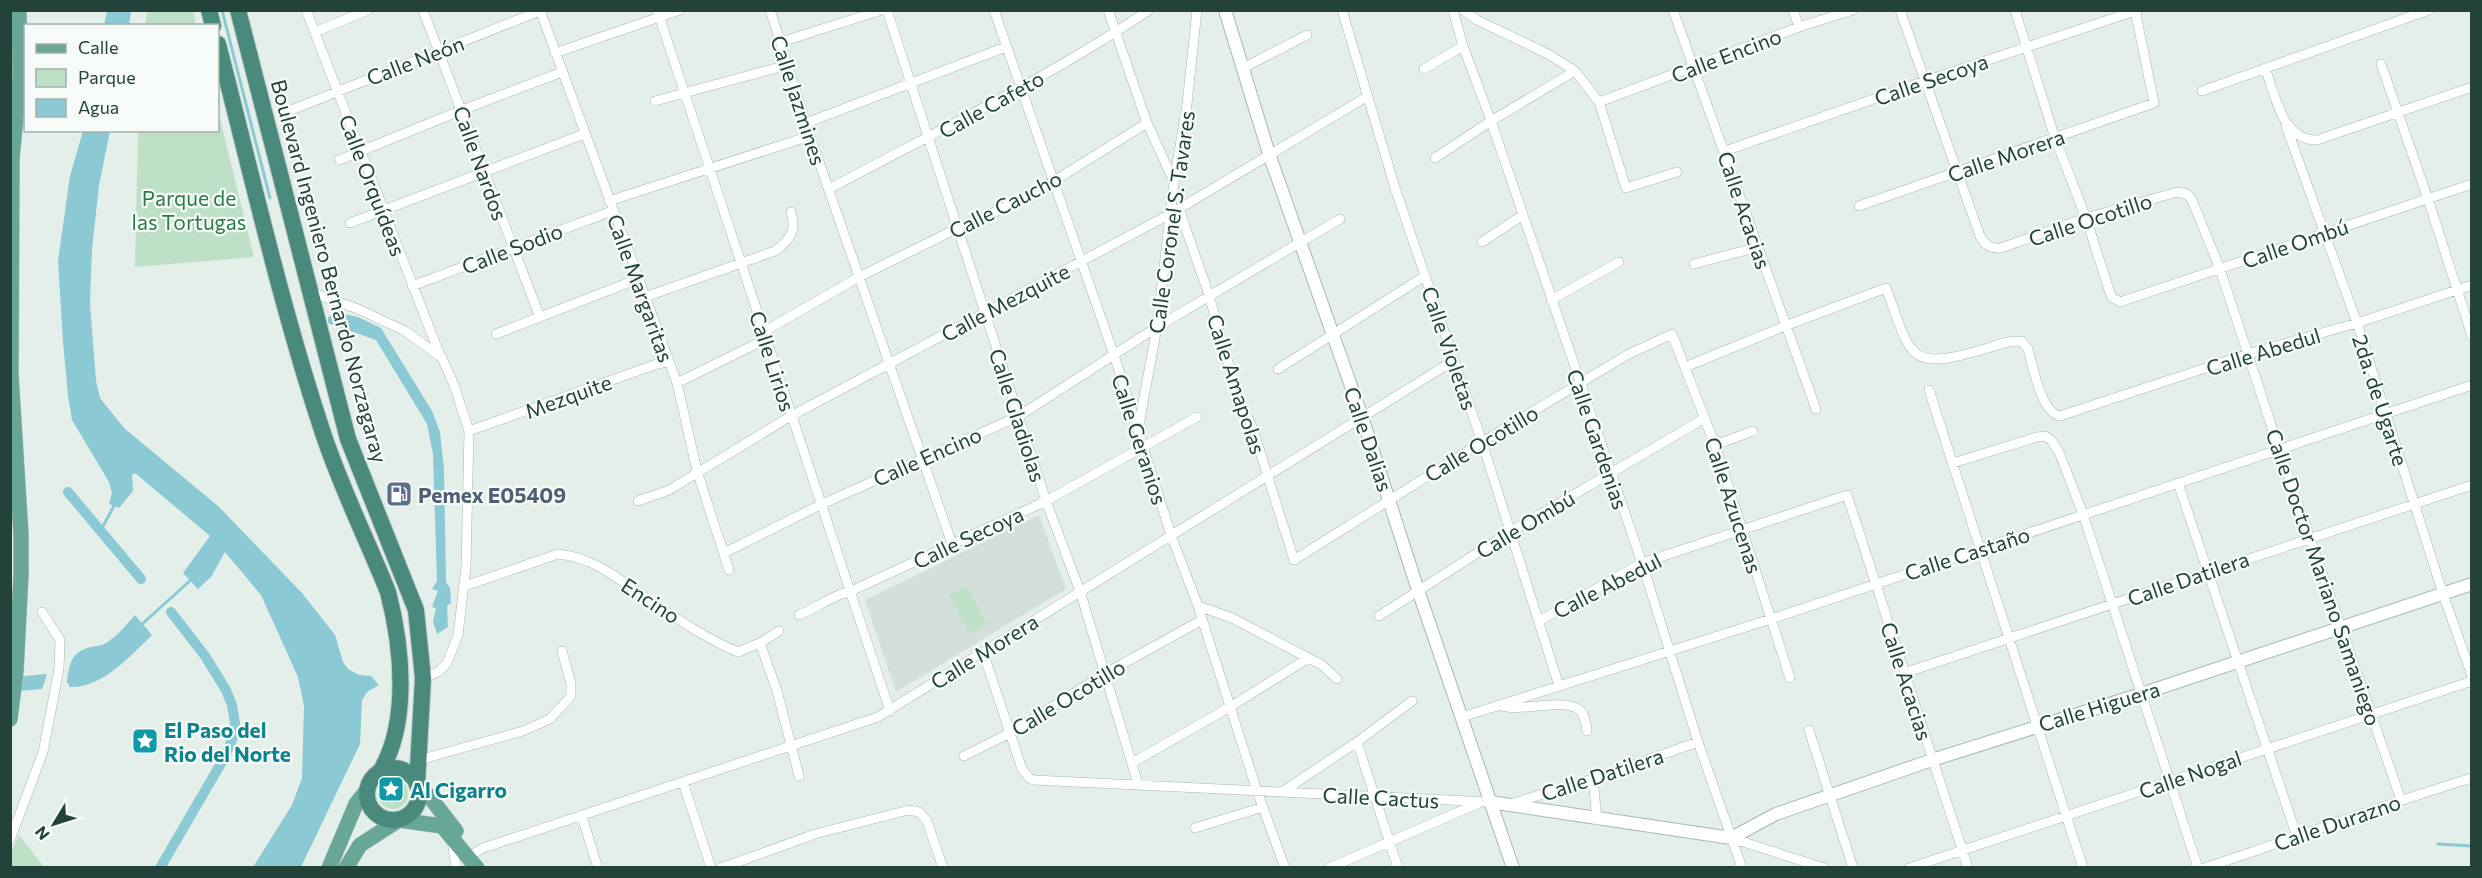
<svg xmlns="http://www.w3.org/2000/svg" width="2482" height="878" viewBox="0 0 2482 878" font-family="Commissioner,sans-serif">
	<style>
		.built { fill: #d3dfd9 }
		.green { fill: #bde0c7 }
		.water { fill: #8bc9d5 }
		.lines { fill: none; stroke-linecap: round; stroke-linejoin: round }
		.stream { stroke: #8bc9d5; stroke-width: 3 }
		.canal { stroke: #8bc9d5; stroke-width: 10 }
		.minor-casing { stroke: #a7b8b2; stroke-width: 10 }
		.tertiary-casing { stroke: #a7b8b2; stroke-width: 14 }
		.primary-casing { stroke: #c1cac8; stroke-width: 16 }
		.trunk-casing { stroke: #c1cac8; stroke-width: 18 }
		.minor { stroke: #fff; stroke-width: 9 }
		.tertiary { stroke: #fff; stroke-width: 12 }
		.primary { stroke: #68a697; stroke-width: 15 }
		.trunk { stroke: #4a8a7d; stroke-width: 16 }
		.labels { text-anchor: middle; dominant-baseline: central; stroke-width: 4.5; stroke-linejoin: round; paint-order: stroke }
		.street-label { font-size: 21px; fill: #23423a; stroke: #f6fbf8 }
		.park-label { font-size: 21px; fill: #2b7b4b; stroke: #f6fbf8 }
		.service-label { font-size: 21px; font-weight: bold; fill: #4e5e75; stroke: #f6fbf8; text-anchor: start }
		.culture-label { font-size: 21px; font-weight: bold; fill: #0d838f; stroke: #f6fbf8; text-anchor: start }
	</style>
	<rect width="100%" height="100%" fill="#e5efea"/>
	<path class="built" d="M 1039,515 L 1066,589 L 896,692 L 865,600 Z"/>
	<path class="green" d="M 148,10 L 193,11 L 196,25 L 145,25 Z
		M 218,111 L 254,257 L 135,267 L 138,131 L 218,130 Z
		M 966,586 L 986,624 L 969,633 L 949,595 Z
		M378 794a15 15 0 1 1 30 0a15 15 0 1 1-30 0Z
		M 19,835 L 44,867 L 11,867 L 11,853 Z"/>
	<path class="water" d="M 107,11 L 131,11 L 129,25 L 104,25 Z
		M 83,131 L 110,131 L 99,185 L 92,249 L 90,303 L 96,381 L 100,398 L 124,428 L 218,506 L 302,593 L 335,635 L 343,662 L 348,669 L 359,675 L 371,676 L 379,685 L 367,692 L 362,700 L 360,744 L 301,867 L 253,867 L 292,805 L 302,778 L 304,706 L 298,677 L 261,595 L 225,552 L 211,577 L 198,589 L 183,573 L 210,536 L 135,473 L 132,475 L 133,491 L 119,508 L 109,504 L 112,493 L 109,482 L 72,420 L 68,396 L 63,342 L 58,261 L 70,176 Z
		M 336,312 L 358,317 L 381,328 L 432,411 L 440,432 L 444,469 L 446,582 L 450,588 L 451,603 L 447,606 L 448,627 L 437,634 L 433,622 L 436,608 L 432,607 L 438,591 L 432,589 L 437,581 L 433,454 L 427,424 L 376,340 L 328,323 L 328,317 Z
		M 135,615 L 152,635 C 130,656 103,688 70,687 L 67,682 C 69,664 71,652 91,647 C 95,646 100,646 104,644 C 117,637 125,626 135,615 Z
		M 11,674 L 23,676 L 47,674 L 42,689 L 20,691 Z"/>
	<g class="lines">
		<path class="stream" d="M 222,10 L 270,198
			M 101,530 L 116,502
			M 140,626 L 193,578
			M 2438,844 L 2472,846"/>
		<path class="canal" d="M 68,492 L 141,579
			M 160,868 L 223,760 L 232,740 L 235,723 L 232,705 L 226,690 L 205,656 L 171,612"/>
		<defs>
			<path id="minor" d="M 306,10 L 441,358
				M 423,10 L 539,315
				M 540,10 L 677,383 L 697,471 L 729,570
				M 657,10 L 890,711
				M 770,10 L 810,136 L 952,544
				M 887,10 L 1046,501 L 1080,591 L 1138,784
				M 994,10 L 1114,355 L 1171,535 L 1198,606 L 1257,791 L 1285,868
				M 1108,10 L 1147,123 L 1174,182
				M 1342,10 L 1395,188 L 1482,442 L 1559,686
				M 1453,10 L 1463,46 L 1491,121 L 1642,563 L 1698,742 L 1742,868
				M 1463,10 L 1477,20 L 1548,54 L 1575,71 L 1599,102 L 1626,188 L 1677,172
				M 1673,10 L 1816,409
				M 1793,10 L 1799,27
				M 1900,10 L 1980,236 C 1985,245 1990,249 2001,248 L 2086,218 L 2177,192 L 2187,194 L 2192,200 L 2220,269 L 2279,449 L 2401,800
				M 2015,10 L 2055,138 L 2086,218 L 2109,290 L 2112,297 L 2120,302 L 2472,184
				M 315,32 L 368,10
				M 781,42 L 882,10
				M 555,53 L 680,10
				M 2381,64 L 2428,199 L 2472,336
				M 1243,68 L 1307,35
				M 2265,68 C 2275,94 2282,141 2317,140 L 2472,87
				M 1424,69 L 1463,46
				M 2202,91 L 2429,10
				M 655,101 L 787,65
				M 1599,102 L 1799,27 L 1853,10
				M 289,111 L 542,10
				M 806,123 L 1006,47
				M 2286,126 L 2357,323 L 2443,594 L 2472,676
				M 1725,151 L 1925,81 L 2138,10
				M 1435,158 L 1491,121 L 1575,71
				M 339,160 L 462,110 L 562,72
				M 829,189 C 937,131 1047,79 1149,10
				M 609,201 L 810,136
				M 1859,206 L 2154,103 L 2135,10
				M 1179,209 L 1209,295 L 1237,394 L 1253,429 L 1294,560 L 1482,442 L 1627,355 L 1672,334 L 1715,445 L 1790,678
				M 350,223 L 584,134
				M 1482,242 L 1523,215
				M 1694,264 L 1758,247
				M 412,286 L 612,211
				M 310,292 L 358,309 L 405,331 L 442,358 L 454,385 L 469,431 L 466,567 L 458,635 L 447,663 L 438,672 L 423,678
				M 645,297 L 775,251 C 790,240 797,231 791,212
				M 1551,300 L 1619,262
				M 496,334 L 638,279
				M 1685,367 L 1785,326 L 1886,288 C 1912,357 1906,372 1985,349 C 1997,345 2009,340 2021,341 L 2028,349 C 2033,366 2041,413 2060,416 L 2248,354 L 2357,323 L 2472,285
				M 1278,369 L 1425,276
				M 677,383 L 758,343 L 770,328 L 859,277 L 958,228 L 989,215 L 1054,181 L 1147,123
				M 1929,390 L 2083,868
				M 1138,430 L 1157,327 L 1174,182 L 1187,104 L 1197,10
				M 469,431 L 657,364 L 668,362
				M 1715,445 L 1753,431
				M 1953,463 L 2037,437 L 2045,436 L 2051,440 L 2059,452 L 2083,514 L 2198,868
				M 2178,483 L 2297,837
				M 638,501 L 669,490 L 791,416 L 1172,213 L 1368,96
				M 724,553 L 820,505 L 1019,416 L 1157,327 L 1340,219
				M 465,586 L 558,554 C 597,558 619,580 650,601 C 673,617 713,642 738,652 L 760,643 L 779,631
				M 1198,606 L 1232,618 L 1322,665 L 1337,679
				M 799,615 C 815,609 834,594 849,592 L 1046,501 L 1197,417
				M 1379,616 L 1510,532 L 1705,418
				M 1539,621 L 1642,563 L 1847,495 L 1968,868
				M 760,643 L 777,691 L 799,776
				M 983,652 L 1022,769 L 1029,778 L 1034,780 L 1490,802
				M 1904,673 L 2472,485
				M 1501,706 C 1522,712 1563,698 1578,709 C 1585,713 1586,723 1587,731
				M 1462,717 L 1771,619 L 2472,385
				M 1809,730 L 1853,868
				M 1357,742 L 1398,868
				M 964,756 L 1012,732 L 1106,673 L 1202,620
				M 419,760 L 523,731 L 550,719 L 571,696 L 571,684 L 562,651
				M 1132,763 L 1230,707 L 1307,659
				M 1593,779 L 1597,820
				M 683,782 L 711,868
				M 1282,792 L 1357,742 L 1412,701
				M 1510,804 L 1593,779 L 1698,742
				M 582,817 L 598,868
				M 1195,828 L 1263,807
				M 1731,838 L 1824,868
				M 10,840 L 43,752 L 59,669 L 60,640 L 42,612
				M 452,840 L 456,868
				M 475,853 L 483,848 L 878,717 L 1453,361
				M 721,868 L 815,834 L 909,810 L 919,812 L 927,821 L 943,868
				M 1329,868 L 1479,803
				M 1909,868 L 2472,681
				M 2204,868 C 2293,839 2381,805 2472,778"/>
			<path id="tertiary" d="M 1225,10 L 1269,154 L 1362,417 L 1418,590 L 1513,868
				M 1490,802 L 1731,838 L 1776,814 L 1932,760 L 2141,694 L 2472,584"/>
			<path id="primary" d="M 10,719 L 16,671 L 21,575 L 21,534 L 11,375 L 12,158 L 20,75 L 19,10
				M 417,785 L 429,796 L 456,831
				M 329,868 L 356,804 L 367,790
				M 346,868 L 360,845 L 399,820 L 442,826 L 477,868"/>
			<path id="trunk" d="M 209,10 L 213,26
				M 238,10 L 348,439 L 416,610 L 423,678 L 417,785
				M 218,44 C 251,172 280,302 321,427 C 339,484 366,537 388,592 C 402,646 410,722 380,772
				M367 794a26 26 0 1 1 52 0a26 26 0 1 1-52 0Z"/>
		</defs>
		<use href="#minor" class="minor-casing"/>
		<use href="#tertiary" class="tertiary-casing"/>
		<use href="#primary" class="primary-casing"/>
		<use href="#trunk" class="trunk-casing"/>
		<use href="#minor" class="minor"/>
		<use href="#tertiary" class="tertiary"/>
		<use href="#primary" class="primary"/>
		<use href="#trunk" class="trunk"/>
	</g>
	<defs>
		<symbol id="fuel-square" viewBox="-11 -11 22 22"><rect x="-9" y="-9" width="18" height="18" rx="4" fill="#5c6f8a" stroke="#f6fbf8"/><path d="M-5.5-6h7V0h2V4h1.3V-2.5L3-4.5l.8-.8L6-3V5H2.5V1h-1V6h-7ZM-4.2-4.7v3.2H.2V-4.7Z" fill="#fff"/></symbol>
		<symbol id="sight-square" viewBox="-11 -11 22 22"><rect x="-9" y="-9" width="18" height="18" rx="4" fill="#0f9aa8" stroke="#f6fbf8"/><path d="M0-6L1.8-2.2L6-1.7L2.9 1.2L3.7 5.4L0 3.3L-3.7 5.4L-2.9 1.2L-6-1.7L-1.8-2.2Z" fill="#fff"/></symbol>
	</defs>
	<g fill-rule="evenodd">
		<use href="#fuel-square" x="384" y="479" width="30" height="30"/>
		<use href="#sight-square" x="130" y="726" width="30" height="30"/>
		<use href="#sight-square" x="376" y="774" width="30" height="30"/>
	</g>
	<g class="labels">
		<g class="street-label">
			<text transform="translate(1726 55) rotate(-21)">Calle Encino</text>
			<text transform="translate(415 60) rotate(-21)">Calle Neón</text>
			<text transform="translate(1931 79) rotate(-19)">Calle Secoya</text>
			<text transform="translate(799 100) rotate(72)">Calle Jazmines</text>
			<text transform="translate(991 104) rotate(-29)">Calle Cafeto</text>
			<text transform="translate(2006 155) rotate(-19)">Calle Morera</text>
			<text transform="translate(481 163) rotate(70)">Calle Nardos</text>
			<text transform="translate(373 185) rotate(69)">Calle Orquídeas</text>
			<text transform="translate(1005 204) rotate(-27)">Calle Caucho</text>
			<text transform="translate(1745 210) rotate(71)">Calle Acacias</text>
			<text transform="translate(2090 219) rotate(-18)">Calle Ocotillo</text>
			<text transform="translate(1171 222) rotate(-82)">Calle Coronel S. Tavares</text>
			<text transform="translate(2295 243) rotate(-19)">Calle Ombú</text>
			<text transform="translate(512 248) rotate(-21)">Calle Sodio</text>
			<text transform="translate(330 271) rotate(75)">Boulevard Ingeniero Bernardo Norzagaray</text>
			<text transform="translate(641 288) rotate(70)">Calle Margaritas</text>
			<text transform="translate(1005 302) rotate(-28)">Calle Mezquite</text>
			<text transform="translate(1450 348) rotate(71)">Calle Violetas</text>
			<text transform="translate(2263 351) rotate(-17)">Calle Abedul</text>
			<text transform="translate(773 361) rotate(72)">Calle Lirios</text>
			<text transform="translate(1237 384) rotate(72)">Calle Amapolas</text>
			<text transform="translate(568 396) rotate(-20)">Mezquite</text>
			<text transform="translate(2381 400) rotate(72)">2da. de Ugarte</text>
			<text transform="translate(1018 415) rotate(72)">Calle Gladiolas</text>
			<text transform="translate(1140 439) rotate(72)">Calle Geranios</text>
			<text transform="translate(1369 439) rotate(71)">Calle Dalias</text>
			<text transform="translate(1598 439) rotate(71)">Calle Gardenias</text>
			<text transform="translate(1481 443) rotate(-31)">Calle Ocotillo</text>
			<text transform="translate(927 456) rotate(-24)">Calle Encino</text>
			<text transform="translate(1734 505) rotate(72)">Calle Azucenas</text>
			<text transform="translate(1525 524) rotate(-31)">Calle Ombú</text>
			<text transform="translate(968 537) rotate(-25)">Calle Secoya</text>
			<text transform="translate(1967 553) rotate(-18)">Calle Castaño</text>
			<text transform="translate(2324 577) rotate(71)">Calle Doctor Mariano Samaniego</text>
			<text transform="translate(2188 578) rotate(-19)">Calle Datilera</text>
			<text transform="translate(1607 585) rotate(-27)">Calle Abedul</text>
			<text transform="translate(651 600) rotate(33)">Encino</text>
			<text transform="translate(984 651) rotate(-32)">Calle Morera</text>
			<text transform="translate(1907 681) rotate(72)">Calle Acacias</text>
			<text transform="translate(1068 697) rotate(-31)">Calle Ocotillo</text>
			<text transform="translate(2099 706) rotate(-17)">Calle Higuera</text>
			<text transform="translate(1602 774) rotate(-18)">Calle Datilera</text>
			<text transform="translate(2190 774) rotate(-19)">Calle Nogal</text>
			<text transform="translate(1381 797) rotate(3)">Calle Cactus</text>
			<text transform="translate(2337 822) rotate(-19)">Calle Durazno</text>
		</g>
		<g class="park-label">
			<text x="189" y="197">Parque de<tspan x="189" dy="24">las Tortugas</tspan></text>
		</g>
		<g class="service-label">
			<text x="418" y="494">Pemex E05409</text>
		</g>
		<g class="culture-label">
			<text x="164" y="729">El Paso del<tspan x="164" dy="24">Rio del Norte</tspan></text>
			<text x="410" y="789">Al Cigarro</text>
		</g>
	</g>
	<rect width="2482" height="878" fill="none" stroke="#23423a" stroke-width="24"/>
	<rect x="24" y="24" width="195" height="108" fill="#f6fbf8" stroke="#a2b1ac" stroke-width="1.5"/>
	<rect x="36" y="44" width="30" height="9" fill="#68a697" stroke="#a2b1ac" stroke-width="1.5"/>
	<text x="78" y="54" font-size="18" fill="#23423a">Calle</text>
	<rect x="36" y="69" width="30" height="18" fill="#bde0c7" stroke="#a2b1ac" stroke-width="1.5"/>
	<text x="78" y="84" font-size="18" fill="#23423a">Parque</text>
	<rect x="36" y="99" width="30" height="18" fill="#8bc9d5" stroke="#a2b1ac" stroke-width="1.5"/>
	<text x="78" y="114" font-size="18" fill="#23423a">Agua</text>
	<g transform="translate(54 824) rotate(232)" stroke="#f6fbf8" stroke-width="4.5" paint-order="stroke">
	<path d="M0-4.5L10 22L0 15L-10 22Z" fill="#23423a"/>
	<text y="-9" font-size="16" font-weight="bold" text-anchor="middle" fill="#23423a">N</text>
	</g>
</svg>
